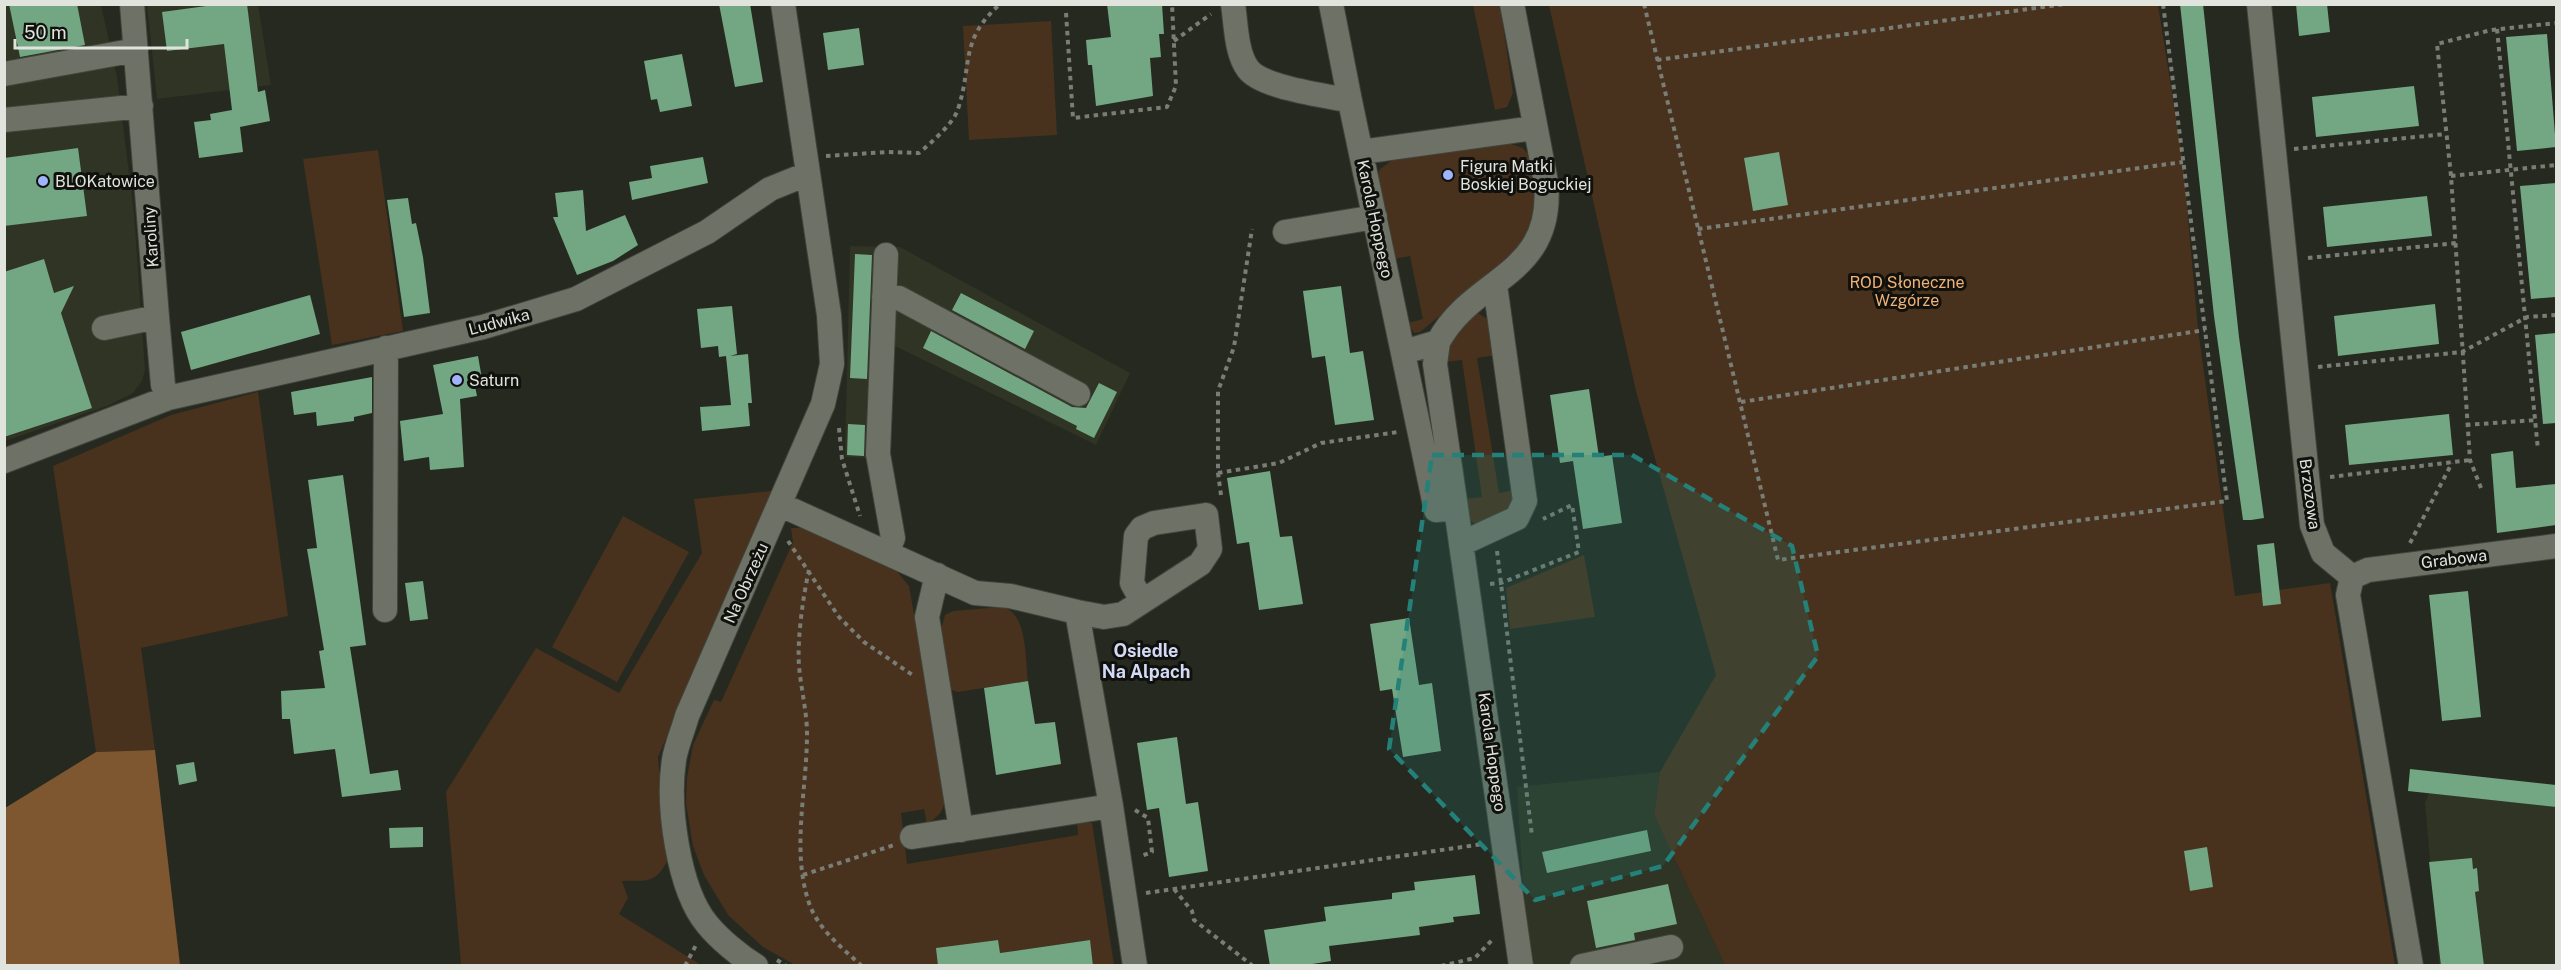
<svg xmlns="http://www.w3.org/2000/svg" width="2561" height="970" viewBox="0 0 2561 970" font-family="'Public Sans',sans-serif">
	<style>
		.built { fill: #2f3424 }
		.green { fill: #48321d }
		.forest { fill: #7e5630 }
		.building { fill: #73a682 }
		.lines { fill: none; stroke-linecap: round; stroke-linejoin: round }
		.minor-casing { stroke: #41443c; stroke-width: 26 }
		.path { stroke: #7a7d75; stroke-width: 4; stroke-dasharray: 4.5 4.5; stroke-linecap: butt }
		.minor { stroke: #6e7266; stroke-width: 24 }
		.marked { fill: #248179; fill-opacity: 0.2; stroke: #248179; stroke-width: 4.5; stroke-dasharray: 12 8; stroke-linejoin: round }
		.poi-dot { fill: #a0b3fd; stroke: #10110d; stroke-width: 2 }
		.labels { text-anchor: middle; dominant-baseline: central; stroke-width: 6; stroke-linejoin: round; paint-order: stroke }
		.poi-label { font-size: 16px; fill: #e1e3dd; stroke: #10110d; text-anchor: start }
		.street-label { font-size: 16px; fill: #e1e3dd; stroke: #10110d }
		.park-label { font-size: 16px; fill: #f0b176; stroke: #10110d }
		.neighbourhood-label { font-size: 18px; font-weight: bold; fill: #d2daf6; stroke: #10110d }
	</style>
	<rect width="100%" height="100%" fill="#26291f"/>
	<path class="built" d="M 4,5 L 101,5 L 117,77 L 134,213 L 145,370 L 142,381 L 133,393 L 107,406 L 5,441 Z
		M 147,5 L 258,5 L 271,85 L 157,99 Z
		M 850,246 L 900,247 L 1130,373 L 1096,445 L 895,346 L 890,459 L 845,457 Z
		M 1660,772 L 1654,815 L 1725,965 L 1528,965 L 1517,787 Z
		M 2429,793 L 2556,807 L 2556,965 L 2439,965 L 2425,803 Z"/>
	<path class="green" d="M 1473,5 L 1500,5 L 1513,93 L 1507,107 L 1495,110 Z
		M 1549,5 L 2158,5 L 2183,162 L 2198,329 L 2235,596 L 2330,583 L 2395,965 L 1725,965 L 1654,815 L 1660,772 L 1716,675 L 1636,391 Z
		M 1051,21 L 1057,135 L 969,140 L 963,26 Z
		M 1506,142 L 1523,148 L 1529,156 L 1537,199 L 1527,235 L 1514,255 L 1420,332 L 1414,333 L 1408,323 L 1423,319 L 1410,256 L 1394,259 L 1378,178 L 1379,170 L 1391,161 Z
		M 378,150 L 403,331 L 332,345 L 303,159 Z
		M 1478,313 L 1489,320 L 1496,355 L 1477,358 L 1499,493 L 1515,490 L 1515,505 L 1480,528 L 1469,519 L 1465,499 L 1482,497 L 1462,360 L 1445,362 L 1452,334 Z
		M 258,392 L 288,616 L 141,648 L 155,750 L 96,752 L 53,466 L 171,415 Z
		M 772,491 L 658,757 L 667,861 C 655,885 646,880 622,881 L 628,898 L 619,914 L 701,965 L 461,965 L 446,792 L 536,648 L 619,693 L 702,553 L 694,499 Z
		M 623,516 L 689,552 L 617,682 L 552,647 Z
		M 791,528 L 804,528 L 895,569 L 909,586 L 946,796 C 944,811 939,816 927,824 L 924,809 L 901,813 L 907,864 L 1078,835 L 1077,820 L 1092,823 L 1114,965 L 1093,965 L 1089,940 L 1000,953 L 997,940 L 937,948 L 938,966 L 795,965 L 763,947 L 728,915 L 704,875 L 693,846 L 686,803 L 687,778 L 693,745 L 714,700 L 721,702 L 793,542 Z
		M 1584,555 L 1595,617 L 1510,629 L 1506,588 Z
		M 1001,607 C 1028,611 1025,659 1028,681 L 958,692 L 952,690 L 948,686 L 940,633 L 945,615 L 953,611 Z"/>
	<path class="forest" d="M 155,750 L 180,965 L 5,965 L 5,808 L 96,752 Z"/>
	<path class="building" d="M 9,4 L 77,4 L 85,45 L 20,57 Z
		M 221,4 L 247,4 L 258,92 L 265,90 L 270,121 L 240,127 L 243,152 L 199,158 L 194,122 L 211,120 L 210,114 L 232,110 L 224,44 L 167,51 L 162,12 Z
		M 719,4 L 750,4 L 763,82 L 735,87 Z
		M 1107,4 L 1162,4 L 1164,34 L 1159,34 L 1161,57 L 1150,58 L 1153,96 L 1096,106 L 1092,65 L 1088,65 L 1086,40 L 1111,37 Z
		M 2180,4 L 2203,4 L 2239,337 L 2264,518 L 2251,520 L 2243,520 L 2214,316 Z
		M 2296,4 L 2327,4 L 2330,32 L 2299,36 Z
		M 859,28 L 864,65 L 828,70 L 823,33 Z
		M 2547,34 L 2556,147 L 2517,151 L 2506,37 Z
		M 682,54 L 692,106 L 660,112 L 657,99 L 651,100 L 644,61 Z
		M 2414,86 L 2419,126 L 2316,137 L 2312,97 Z
		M 78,148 L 87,216 L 4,226 L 4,158 Z
		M 1779,152 L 1788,205 L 1753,211 L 1744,158 Z
		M 703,157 L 708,183 L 632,200 L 629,182 L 652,178 L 650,166 Z
		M 2556,183 L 2556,297 L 2531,299 L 2520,186 Z
		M 583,190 L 586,231 L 625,215 L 638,245 L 613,261 L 577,275 L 553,217 L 558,217 L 555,193 Z
		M 2427,196 L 2432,236 L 2327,247 L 2323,207 Z
		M 408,198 L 412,224 L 416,223 L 423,257 L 430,313 L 404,317 L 387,200 Z
		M 855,254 L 872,255 L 867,379 L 850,378 Z
		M 44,259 L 54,293 L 74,286 L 61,313 L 92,408 L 4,437 L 4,272 Z
		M 1341,286 L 1350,353 L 1363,351 L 1374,420 L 1335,425 L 1325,356 L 1312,358 L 1303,291 Z
		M 961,293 L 1034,331 L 1025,349 L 952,310 Z
		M 310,295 L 320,334 L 191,370 L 181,332 Z
		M 2435,304 L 2439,344 L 2338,356 L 2334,316 Z
		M 732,306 L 737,354 L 730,356 L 748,354 L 752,403 L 748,403 L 750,426 L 702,431 L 700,407 L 731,405 L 726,356 L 719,357 L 718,346 L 701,348 L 697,309 Z
		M 931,331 L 1072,407 L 1086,408 L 1099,383 L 1117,392 L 1094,438 L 1076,429 L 1077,426 L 923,348 Z
		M 2556,333 L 2556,423 L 2543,424 L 2535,335 Z
		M 478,356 L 482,379 L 474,381 L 477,396 L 460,399 L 464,467 L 430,470 L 429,457 L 404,461 L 400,421 L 443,414 L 433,365 Z
		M 372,377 L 372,413 L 354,417 L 354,421 L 317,426 L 316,412 L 294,415 L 291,392 Z
		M 1589,389 L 1599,457 L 1612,455 L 1622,523 L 1583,529 L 1573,461 L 1560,463 L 1550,395 Z
		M 2449,414 L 2453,455 L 2349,465 L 2345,425 Z
		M 848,424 L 865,425 L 864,456 L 847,455 Z
		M 2513,451 L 2516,488 L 2556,484 L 2556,525 L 2497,533 L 2491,454 Z
		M 1270,471 L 1280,537 L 1292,536 L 1303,604 L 1259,610 L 1249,542 L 1237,544 L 1227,478 Z
		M 343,475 L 366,645 L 350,647 L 370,774 L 398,770 L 401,790 L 342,797 L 335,749 L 294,754 L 290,719 L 282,719 L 281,691 L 325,688 L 319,651 L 324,650 L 307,549 L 317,548 L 308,480 Z
		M 2274,543 L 2281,604 L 2263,606 L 2257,545 Z
		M 423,581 L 428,619 L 410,621 L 405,583 Z
		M 2468,591 L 2481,717 L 2442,721 L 2429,595 Z
		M 1409,618 L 1419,685 L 1432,683 L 1441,751 L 1403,757 L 1392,689 L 1380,691 L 1370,624 Z
		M 1028,681 L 1035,724 L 1055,722 L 1061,764 L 996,775 L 984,688 Z
		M 1177,737 L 1186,804 L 1198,802 L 1208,871 L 1169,877 L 1159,808 L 1147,810 L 1137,743 Z
		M 194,762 L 197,781 L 179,785 L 176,765 Z
		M 2410,769 L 2556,785 L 2556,807 L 2408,791 Z
		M 423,827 L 423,847 L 390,848 L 389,828 Z
		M 1647,830 L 1651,851 L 1547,873 L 1542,852 Z
		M 2207,847 L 2213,887 L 2190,891 L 2184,851 Z
		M 2472,858 L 2473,869 L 2477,868 L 2479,891 L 2475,892 L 2484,966 L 2441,966 L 2429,862 Z
		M 1475,875 L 1480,914 L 1453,917 L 1454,922 L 1419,927 L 1420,935 L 1329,946 L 1331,961 L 1300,966 L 1270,966 L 1264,930 L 1326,921 L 1324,907 L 1392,899 L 1392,893 L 1415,890 L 1414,882 Z
		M 1668,884 L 1677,924 L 1634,933 L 1635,940 L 1596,948 L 1587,901 Z
		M 998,940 L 1000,953 L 1090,940 L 1093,966 L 938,966 L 936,948 Z"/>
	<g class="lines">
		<defs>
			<path id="minor" d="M 132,4 L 157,317 L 163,385 L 168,398
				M 1233,4 C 1236,24 1236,53 1248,69 C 1262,88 1326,95 1350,101 L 1436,510 L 1456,508 L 1521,966
				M 1331,4 L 1350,101
				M 2259,4 L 2312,525 L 2323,553 L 2352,577
				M 4,74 L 136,50
				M 4,120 L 141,106
				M 1361,152 L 1534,128
				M 1285,232 L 1375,217
				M 886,255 L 878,454 L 893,538 L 887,552
				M 884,297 L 899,298 L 1078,394
				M 104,328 L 157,317
				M 1438,342 L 1435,364 L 1456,508
				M 1404,352 L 1438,342 C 1473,276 1555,277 1546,182 L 1512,4
				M 4,461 L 168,398 L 483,327 L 576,299 L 707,232 L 770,189 L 807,174
				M 781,505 L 975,593 L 1010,596 L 1077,612 L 1111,806 L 1135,966
				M 1461,544 L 1517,518 L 1525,501 L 1495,285
				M 937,575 L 927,617 L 961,830
				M 2352,577 L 2348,595 L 2411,966
				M 2352,577 L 2368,570 L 2556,546
				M 385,610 L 386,348
				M 1077,612 L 1104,617 L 1123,614 L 1200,564 L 1210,549 L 1206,515 L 1154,523 L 1142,528 L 1136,536 L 1132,583 L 1142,601
				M 912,837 L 1111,806
				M 756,966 C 740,956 719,939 707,924 C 678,889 667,805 674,760 C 676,746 683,731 687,716 L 823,404 L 832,364 L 829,315 L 783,4
				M 1582,966 L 1671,947"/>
		</defs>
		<use href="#minor" class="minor-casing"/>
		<path class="path" d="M 1644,4 L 1778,560 L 2227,501 L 2163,4
			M 1066,13 L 1073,118 L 1167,107 L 1176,86 L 1172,4
			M 2497,29 L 2538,450
			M 1174,41 L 1211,14
			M 1657,60 L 2065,4
			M 2294,149 L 2446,134
			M 826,156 L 887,152 L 919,153 C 931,143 954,123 958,109 C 973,63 959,41 1000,4
			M 2451,176 L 2556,165
			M 1698,229 L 2183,162
			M 2308,258 L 2456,243
			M 2318,367 L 2462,352 L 2527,317 L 2556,315
			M 1741,402 L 2205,330
			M 2466,425 L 2536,420
			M 839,428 L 842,459 L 860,516
			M 1218,473 L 1279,463 L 1321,443 L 1398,432
			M 2330,477 L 2470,460
			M 2481,488 L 2470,460 L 2451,176 L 2437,44 L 2491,30 L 2556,23
			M 1221,495 L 1218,473 L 1218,391 L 1234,347 L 1252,229
			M 788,541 L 839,617 L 864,642 L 914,676
			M 2410,543 L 2452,463
			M 1497,551 L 1532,836
			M 809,570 C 803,596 797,640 799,666 C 801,689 807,712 807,734 C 807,790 791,850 809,903 C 818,929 842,948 862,966
			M 1490,584 L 1501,583 L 1579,552 L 1572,505 L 1543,519
			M 1135,810 L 1148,818 L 1152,852 L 1141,856
			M 803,875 L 894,845
			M 1174,889 L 1192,911 L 1194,920 L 1253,966
			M 1146,893 L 1483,844
			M 777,960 L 786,966
			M 685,966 L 696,945
			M 1441,966 L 1475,958 L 1494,938"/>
		<use href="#minor" class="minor"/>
	</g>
	<path class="marked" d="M 1432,455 L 1632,455 L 1792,546 L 1818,656 L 1663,866 L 1535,900 L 1389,749 Z"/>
	<g class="poi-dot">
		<circle cx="1448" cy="175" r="6"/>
		<circle cx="43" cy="181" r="6"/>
		<circle cx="457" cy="380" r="6"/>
	</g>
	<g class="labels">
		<g class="poi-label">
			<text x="1460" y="166">Figura Matki<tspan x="1460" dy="18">Boskiej Boguckiej</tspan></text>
			<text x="55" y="181">BLOKatowice</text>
			<text x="469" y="380">Saturn</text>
		</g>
		<g class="street-label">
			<text transform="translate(1375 219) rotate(78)">Karola Hoppego</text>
			<text transform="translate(151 237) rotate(-94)">Karoliny</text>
			<text transform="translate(499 322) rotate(-15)">Ludwika</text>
			<text transform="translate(2310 494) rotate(82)">Brzozowa</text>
			<text transform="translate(2454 559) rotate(-7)">Grabowa</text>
			<text transform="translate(746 583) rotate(-66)">Na Obrzeżu</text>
			<text transform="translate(1492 752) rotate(82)">Karola Hoppego</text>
		</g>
		<g class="park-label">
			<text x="1907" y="282">ROD Słoneczne<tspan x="1907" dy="18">Wzgórze</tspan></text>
		</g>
		<g class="neighbourhood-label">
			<text x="1146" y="650">Osiedle<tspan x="1146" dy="21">Na Alpach</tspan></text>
		</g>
	</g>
	<rect width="2561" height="970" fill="none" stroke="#e1e3dd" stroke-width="12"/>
	<path d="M15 39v9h172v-9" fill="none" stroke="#e1e3dd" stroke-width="3"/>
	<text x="24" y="39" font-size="18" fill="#e1e3dd" stroke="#10110d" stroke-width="4.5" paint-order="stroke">50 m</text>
</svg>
